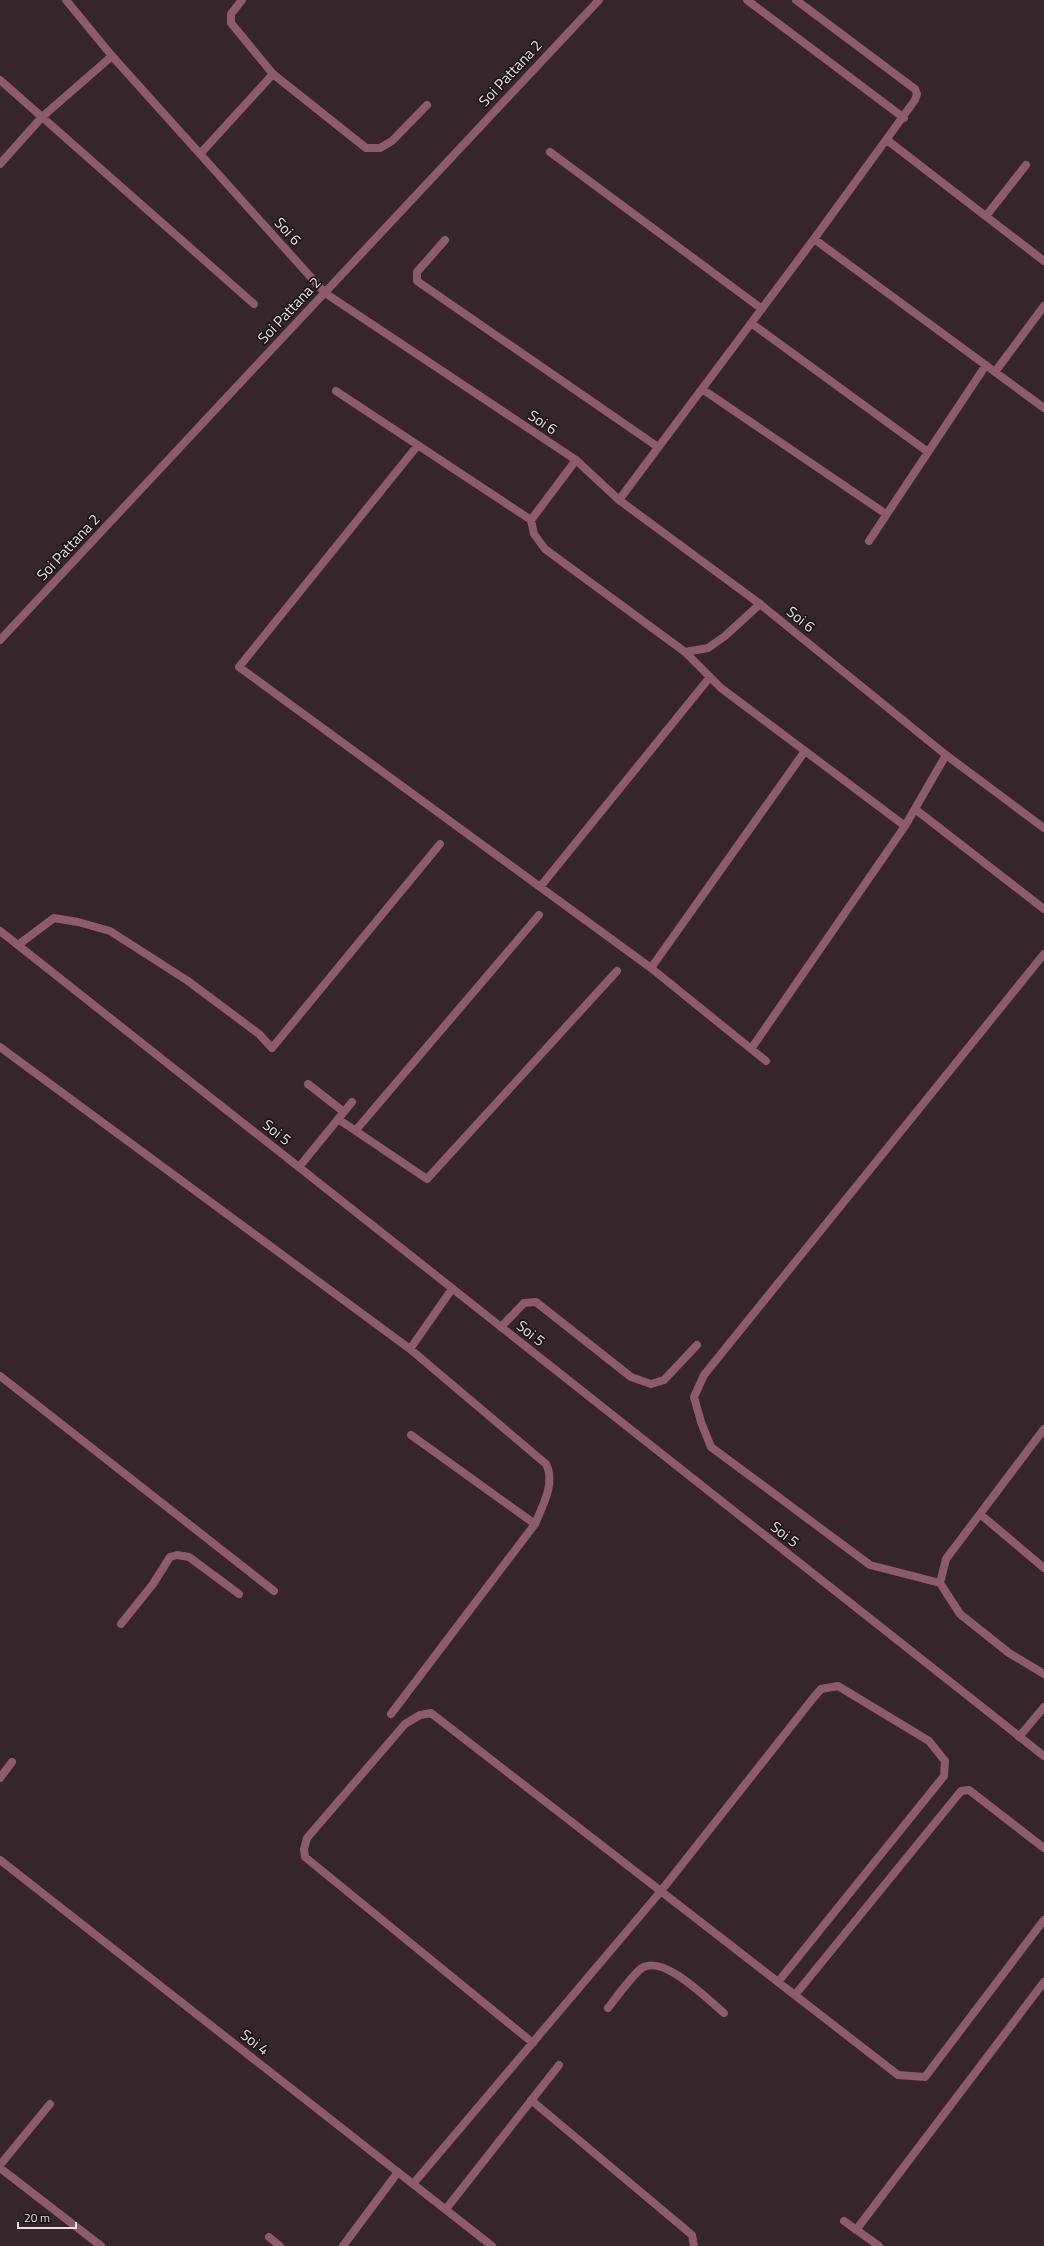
<svg xmlns="http://www.w3.org/2000/svg" width="1044" height="2246" viewBox="0 0 1044 2246" font-family="'Titillium Web',sans-serif">
	<style>
		.built { fill: #36252a }
		.lines { fill: none; stroke-linecap: round; stroke-linejoin: round }
		.lane { stroke: #8c5c6d; stroke-width: 8 }
		.street { stroke: #8c5c6d; stroke-width: 8 }
		.labels { text-anchor: middle; dominant-baseline: central; stroke-width: 3.5; stroke-linejoin: round; paint-order: stroke }
		.street-label { font-size: 15px; fill: #e7dfe1; stroke: #1f1418 }
	</style>
	<rect width="100%" height="100%" fill="#281d21"/>
	<path class="built" d="M 0,0 L 1044,0 L 1044,2246 L 0,2246 Z"/>
	<g class="lines">
		<path class="lane" d="M 242,0 L 231,14 L 231,23 L 273,74
			M 747,0 L 904,118
			M 0,80 L 254,304
			M 887,140 L 1044,261
			M 550,152 L 762,309
			M 200,154 L 273,74 L 366,148 L 380,148 L 392,141 L 427,105
			M 0,164 L 42,117 L 112,56
			M 986,216 L 1026,165
			M 814,239 L 1044,408
			M 445,240 L 417,272 L 417,281 L 658,447
			M 751,323 L 928,452
			M 995,372 L 1044,306
			M 702,389 L 886,514
			M 336,391 L 531,520 L 576,460
			M 418,445 L 239,667 L 651,968 L 805,751
			M 619,500 L 814,239 L 915,100 L 917,94 L 915,89 L 796,0
			M 531,520 L 534,534 L 545,549 L 685,652 L 708,648 L 725,636 L 760,604
			M 869,541 L 986,365
			M 685,652 L 721,688 L 905,826
			M 915,809 L 1044,909
			M 540,887 L 710,677
			M 18,945 L 54,918 L 78,922 L 110,931 L 188,981 L 259,1034 L 272,1048 L 440,844
			M 651,968 L 766,1061
			M 0,1047 L 410,1349 L 452,1289
			M 751,1049 L 905,826 L 946,755
			M 308,1084 L 344,1112
			M 338,1119 L 427,1179 L 617,971
			M 356,1130 L 539,915
			M 299,1167 L 352,1102
			M 501,1327 L 524,1303 L 536,1302 L 631,1377 L 651,1384 L 664,1380 L 697,1345
			M 0,1376 L 274,1591
			M 1044,1429 L 946,1559 L 940,1583 L 960,1614 L 1009,1653 L 1044,1674
			M 411,1435 L 535,1524
			M 980,1514 L 1044,1568
			M 940,1583 L 870,1565 L 711,1447 L 701,1422 L 694,1397 L 704,1375 L 1044,954
			M 121,1624 L 153,1584 L 170,1557 L 177,1555 L 189,1557 L 239,1594
			M 391,1714 L 535,1524 C 542,1507 556,1483 546,1464 L 410,1349
			M 1019,1737 L 1044,1707
			M 0,1778 L 12,1762
			M 795,1995 L 961,1791 L 969,1790 L 1044,1848
			M 608,2008 C 615,1999 634,1973 642,1968 C 664,1954 708,2000 724,2013
			M 533,2043 L 305,1857 L 304,1849 L 307,1838 L 405,1724 L 420,1715 L 431,1713 L 898,2075 L 925,2077 L 1044,1920
			M 531,2100 L 692,2235 L 694,2246
			M 0,2165 L 50,2104
			M 0,2168 L 101,2246
			M 413,2184 L 661,1891 L 814,1697 L 821,1689 L 838,1686 L 929,1741 L 945,1761 L 944,1776 L 778,1982
			M 446,2209 L 559,2065
			M 844,2221 L 879,2246
			M 856,2230 L 1044,1982
			M 269,2237 L 280,2246
			M 343,2246 L 398,2172"/>
		<path class="street" d="M 66,0 L 112,56 L 325,293 L 576,460 L 619,500 L 760,604 L 946,755 L 1044,828
			M 0,640 C 200,427 398,212 599,0
			M 0,931 L 1044,1756
			M 0,1860 L 492,2246"/>
	</g>
	<g class="labels">
		<g class="street-label">
			<text transform="translate(510 73) rotate(-47)">Soi Pattana 2</text>
			<text transform="translate(288 231) rotate(48)">Soi 6</text>
			<text transform="translate(289 310) rotate(-47)">Soi Pattana 2</text>
			<text transform="translate(543 422) rotate(34)">Soi 6</text>
			<text transform="translate(68 547) rotate(-47)">Soi Pattana 2</text>
			<text transform="translate(801 619) rotate(39)">Soi 6</text>
			<text transform="translate(277 1132) rotate(38)">Soi 5</text>
			<text transform="translate(531 1333) rotate(38)">Soi 5</text>
			<text transform="translate(785 1534) rotate(38)">Soi 5</text>
			<text transform="translate(255 2042) rotate(38)">Soi 4</text>
		</g>
	</g>
	<path d="M18 2222v6h58v-6" fill="none" stroke="#e7dfe1" stroke-width="2"/>
	<text x="24" y="2222" font-size="12" fill="#e7dfe1" stroke="#1f1418" stroke-width="3" paint-order="stroke">20 m</text>
</svg>
